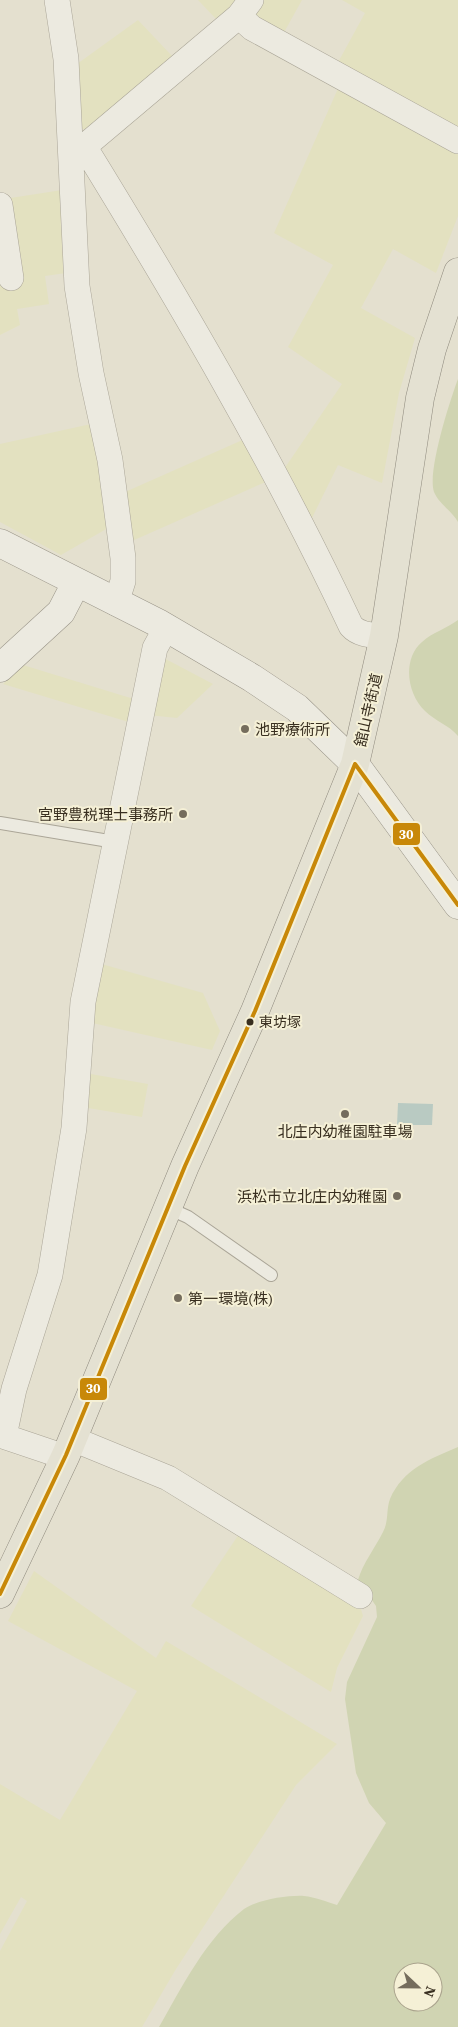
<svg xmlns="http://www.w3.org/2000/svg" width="458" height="2027" viewBox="0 0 458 2027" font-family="'Source Serif 4','Noto Sans JP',serif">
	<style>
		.farmland { fill: #e3e1c0 }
		.green { fill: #d0d4b2; fill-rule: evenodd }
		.water { fill: #b9cac2 }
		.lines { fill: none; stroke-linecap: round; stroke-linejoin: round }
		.lane-casing { stroke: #aaa597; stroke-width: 14 }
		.street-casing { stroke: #aaa597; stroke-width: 26 }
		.secondary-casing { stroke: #999488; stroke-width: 29 }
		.primary-casing { stroke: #8f8a7e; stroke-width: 29 }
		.lane { stroke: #eceae0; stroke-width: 12 }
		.street { stroke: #eceae0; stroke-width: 25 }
		.secondary { stroke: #eceae0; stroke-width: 28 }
		.primary { stroke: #e4e1d2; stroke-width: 28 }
		.bus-1-casing { stroke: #f5f0d6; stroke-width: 8 }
		.bus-1 { stroke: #c88808; stroke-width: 4 }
		.poi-dot { fill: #756d5d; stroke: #f5f0d6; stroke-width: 2 }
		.bus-dot { fill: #392f20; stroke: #f5f0d6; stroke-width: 2 }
		.labels { text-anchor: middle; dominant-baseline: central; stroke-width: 4; stroke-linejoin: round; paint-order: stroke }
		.bus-label { font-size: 14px; fill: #392f20; stroke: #f5f0d6; text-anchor: start }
		.street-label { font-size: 15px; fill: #392f20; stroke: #f5f0d6 }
		.poi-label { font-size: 15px; fill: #392f20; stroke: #f5f0d6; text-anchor: start }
		.line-badge { stroke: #f5f0d6; stroke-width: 2 }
		.badge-label { font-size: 14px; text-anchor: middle; font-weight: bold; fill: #fff }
	</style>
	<rect width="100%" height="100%" fill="#e4e0cf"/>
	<path class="farmland" d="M 198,0 L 238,0 L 217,20 Z
		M 263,0 L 302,0 L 282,36 L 255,15 Z
		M 342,0 L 458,0 L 458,132 L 336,66 L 365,13 Z
		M 138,20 L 173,57 L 86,130 L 81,128 L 77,64 Z
		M 340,84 L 458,149 L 458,216 L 436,273 L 393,249 L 361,308 L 415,338 L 399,393 L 382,483 L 338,465 L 309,524 L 282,472 L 342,384 L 288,347 L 333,265 L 274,233 Z
		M 62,190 L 66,273 L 45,276 L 49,304 L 17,309 L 20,325 L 0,335 L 0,242 L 4,199 Z
		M 91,424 L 100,462 L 108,528 L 61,555 L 0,522 L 0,444 Z
		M 247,438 L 270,480 L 132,541 L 125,492 Z
		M 160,656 L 213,684 L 177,718 L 148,715 Z
		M 23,665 L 137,700 L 132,723 L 3,684 Z
		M 98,963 L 203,993 L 220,1031 L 212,1050 L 88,1022 Z
		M 85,1073 L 148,1084 L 142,1117 L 82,1107 Z
		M 241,1531 L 360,1606 L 363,1616 L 337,1668 L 331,1692 L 191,1606 Z
		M 34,1571 L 156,1658 L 166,1641 L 337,1744 L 296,1785 L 176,1969 L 142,2027 L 0,2027 L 0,1951 L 27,1901 L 21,1897 L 0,1934 L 0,1784 L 60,1820 L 137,1691 L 8,1621 Z"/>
	<path class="green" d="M 458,379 L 458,522 C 452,511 439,504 434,492 C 427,472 450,400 458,379 Z
		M 458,620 L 458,736 C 449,725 435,721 425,711 C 407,694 402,659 422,642 C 433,632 446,629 458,620 Z
		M 458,1447 L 458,2027 L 159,2027 C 182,1987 206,1938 244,1909 C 257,1900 288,1895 304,1896 C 315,1897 327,1902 337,1905 L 386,1823 L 369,1803 L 356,1773 L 345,1699 L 347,1682 L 377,1617 L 376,1606 L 358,1580 C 363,1563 375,1548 383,1532 C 389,1521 386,1509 390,1499 C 403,1469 430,1459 458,1447 ZM 403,1972 L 433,1972 L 433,2002 L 403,2002 Z"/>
	<path class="water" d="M 398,1103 L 433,1104 L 432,1125 L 397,1125 Z"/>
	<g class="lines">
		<defs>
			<path id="lane" d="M 0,823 L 115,842
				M 168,1208 L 188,1217 L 271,1275"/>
			<path id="street" d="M 57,0 L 66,59 L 77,286 L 91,373 L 110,460 L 123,558 L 123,581 L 116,603
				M 239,16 L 252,28 L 458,141
				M 84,146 C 180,302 273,460 351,626 C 359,635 371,635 384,636
				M 73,156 L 239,16 L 251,0
				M 0,205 L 11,278
				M 0,1435 L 65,1457
				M 4,1436 L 14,1389 L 50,1275 L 74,1128 L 83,1002 L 155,648 L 166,628
				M 73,1439 L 168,1478 L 360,1596"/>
			<path id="secondary" d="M 0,543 L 160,624 L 252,678 L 297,708 L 355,764 L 458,905
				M 0,668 L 61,612 L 76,583"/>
			<path id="primary" d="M 0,1594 L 66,1455 L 185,1166 L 255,1011 L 355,764 L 384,636 L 420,398 L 432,349 L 458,272"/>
		</defs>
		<use href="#lane" class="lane-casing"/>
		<use href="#street" class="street-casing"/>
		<use href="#secondary" class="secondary-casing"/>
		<use href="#primary" class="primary-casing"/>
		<use href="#lane" class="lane"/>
		<use href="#street" class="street"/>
		<use href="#secondary" class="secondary"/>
		<use href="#primary" class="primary"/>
		<defs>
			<path id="bus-1" d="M 355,764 L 458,905
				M 0,1594 L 66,1455 L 185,1166 L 255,1011 L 355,764"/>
		</defs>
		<use href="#bus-1" class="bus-1-casing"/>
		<use href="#bus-1" class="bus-1"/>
	</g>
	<g class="poi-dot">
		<circle cx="245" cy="729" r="5"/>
		<circle cx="183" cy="814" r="5"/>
		<circle cx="345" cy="1114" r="5"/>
		<circle cx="397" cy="1196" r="5"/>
		<circle cx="178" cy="1298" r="5"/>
	</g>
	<circle class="bus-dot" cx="250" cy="1022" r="4.5"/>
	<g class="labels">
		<g class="bus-label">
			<text x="259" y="1022">東坊塚</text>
		</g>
		<g class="street-label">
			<text transform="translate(368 710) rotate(-77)">舘山寺街道</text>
		</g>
		<g class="poi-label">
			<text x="255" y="729">池野療術所</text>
			<text x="173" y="814" text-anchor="end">宮野豊税理士事務所</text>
			<text x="345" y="1131" text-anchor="middle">北庄内幼稚園駐車場</text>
			<text x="387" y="1196" text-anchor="end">浜松市立北庄内幼稚園</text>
			<text x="188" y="1298">第一環境(株)</text>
		</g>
	</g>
	<g class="line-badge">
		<rect x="392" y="822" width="29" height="24" rx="5" fill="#c88808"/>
		<rect x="79" y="1377" width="29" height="24" rx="5" fill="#c88808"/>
	</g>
	<g class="badge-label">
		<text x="406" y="839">30</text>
		<text x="93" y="1393">30</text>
	</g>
	<g transform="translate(418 1987) rotate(112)"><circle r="24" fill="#f5f0d6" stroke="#aaa38d"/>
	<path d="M0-4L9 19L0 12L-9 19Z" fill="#756d5d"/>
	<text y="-8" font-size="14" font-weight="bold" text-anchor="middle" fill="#392f20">N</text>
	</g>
</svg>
